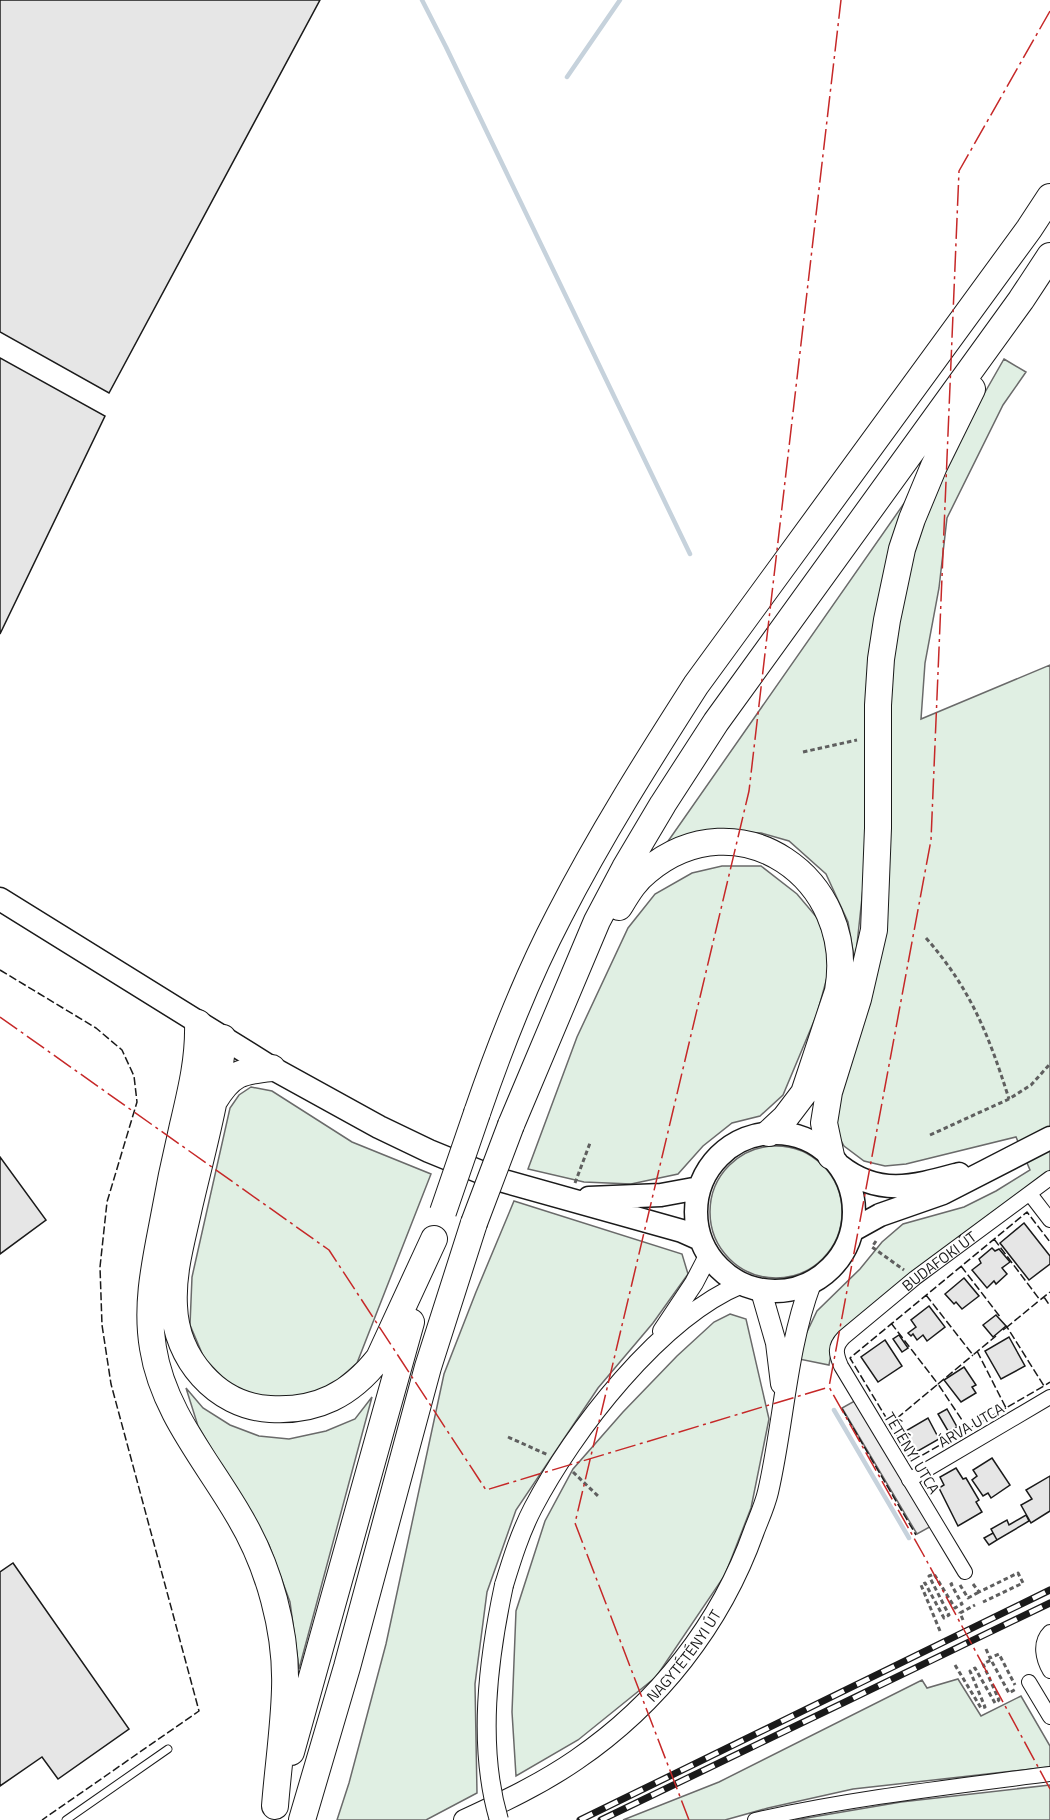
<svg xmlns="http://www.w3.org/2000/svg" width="1050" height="1820" viewBox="0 0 1050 1820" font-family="'Titillium Web',sans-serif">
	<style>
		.green { fill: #e0efe3; stroke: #6a6a6a; stroke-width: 1.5 }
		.parking { fill: #ededed; stroke: #6a6a6a; stroke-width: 1.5 }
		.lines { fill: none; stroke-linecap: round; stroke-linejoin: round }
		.stream { stroke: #c6d2dc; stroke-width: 4.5 }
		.building { fill: #e6e6e6; stroke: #1a1a1a; stroke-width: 1.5 }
		.service-casing { stroke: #1a1a1a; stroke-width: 9 }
		.minor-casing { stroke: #1a1a1a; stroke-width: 16 }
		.tertiary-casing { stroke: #1a1a1a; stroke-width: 20 }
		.secondary-casing { stroke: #1a1a1a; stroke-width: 22 }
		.primary-casing { stroke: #1a1a1a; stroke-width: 25 }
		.motorway-casing { stroke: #1a1a1a; stroke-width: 28 }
		.path { stroke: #5f5f5f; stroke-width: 3; stroke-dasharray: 4.5 3; stroke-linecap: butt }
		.service { stroke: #fff; stroke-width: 7 }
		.minor { stroke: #fff; stroke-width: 14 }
		.tertiary { stroke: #fff; stroke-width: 18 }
		.secondary { stroke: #fff; stroke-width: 20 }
		.primary { stroke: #fff; stroke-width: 22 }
		.motorway { stroke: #fff; stroke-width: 26 }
		.rail-casing { stroke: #1a1a1a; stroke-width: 7 }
		.rail { stroke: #fff; stroke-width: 4.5; stroke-dasharray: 14; stroke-linecap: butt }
		.tertiary-bridge-casing { stroke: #1a1a1a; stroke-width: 20; stroke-linecap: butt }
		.motorway-bridge-casing { stroke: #1a1a1a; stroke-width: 28; stroke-linecap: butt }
		.tertiary-bridge { stroke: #fff; stroke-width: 18 }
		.motorway-bridge { stroke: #fff; stroke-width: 26 }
		.fence { stroke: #1a1a1a; stroke-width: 1.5; stroke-dasharray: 8 3; stroke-linecap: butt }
		.power { stroke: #c62828; stroke-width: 1.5; stroke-dasharray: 21 4.5 3 4.5; stroke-linecap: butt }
		.labels { text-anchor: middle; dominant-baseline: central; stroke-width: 4.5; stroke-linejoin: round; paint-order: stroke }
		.street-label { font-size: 15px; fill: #1a1a1a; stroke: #fff }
	</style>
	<rect width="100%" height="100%" fill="#fff"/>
	<path class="green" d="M 1004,359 L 1026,372 L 1003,405 L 947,518 L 939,588 L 925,663 L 921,719 L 1050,665 L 1050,1171 L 845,1327 L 834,1338 L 829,1365 L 799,1359 L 805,1336 L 817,1311 L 860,1269 L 882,1242 L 903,1224 L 964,1207 L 996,1191 L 1030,1170 L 1016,1137 L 906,1164 L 885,1166 L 864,1161 L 844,1146 L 834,1128 L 834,1108 L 855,1037 L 889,652 L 918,535 L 964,429 Z
		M 912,492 L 888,553 L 872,648 L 864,879 L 855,963 L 848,922 L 826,874 L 789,841 L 761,833 L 718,831 L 664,847 Z
		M 722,866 L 761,866 L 797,894 L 819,920 L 831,963 L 817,1014 L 783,1095 L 760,1116 L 732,1123 L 703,1146 L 678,1174 L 631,1184 L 584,1182 L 528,1169 L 577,1037 L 628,928 L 655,894 L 692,873 Z
		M 251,1087 L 272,1091 L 352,1142 L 431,1174 L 357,1363 L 324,1392 L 295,1402 L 264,1399 L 229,1384 L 204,1358 L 190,1325 L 192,1277 L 230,1108 L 239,1095 Z
		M710 1212a66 66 0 1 1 132 0a66 66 0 1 1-132 0Z
		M 514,1201 L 682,1254 L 688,1274 L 653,1323 L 598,1388 L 516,1510 L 487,1592 L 475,1684 L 477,1793 L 426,1820 L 337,1820 L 349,1783 L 386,1644 L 444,1374 L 476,1292 Z
		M 730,1314 L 746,1319 L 769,1419 L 751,1508 L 725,1575 L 656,1677 L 578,1740 L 516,1776 L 512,1712 L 516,1611 L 545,1521 L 573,1469 L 623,1412 L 677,1356 L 714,1322 Z
		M 186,1388 L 203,1408 L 230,1425 L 259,1436 L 289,1439 L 326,1431 L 355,1419 L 372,1397 L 299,1669 L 290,1602 L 269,1545 L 198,1426 Z
		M 958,1679 L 981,1716 L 1021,1696 L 1050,1746 L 1050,1767 L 853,1789 L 768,1808 L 725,1820 L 623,1820 L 719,1782 L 922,1680 L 927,1688 Z
		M 1050,1785 L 1050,1820 L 795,1820 L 901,1802 Z"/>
	<path class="parking" d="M 860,1398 L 935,1524 L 917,1534 L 842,1408 Z"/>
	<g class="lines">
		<path class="stream" d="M 422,0 L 446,47 L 690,554
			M 567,77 L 620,0
			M 834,1410 L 909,1538"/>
	</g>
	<path class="building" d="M 0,0 L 320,0 L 109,393 L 0,332 Z
		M 0,358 L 105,416 L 0,634 Z
		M 0,1157 L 46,1220 L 0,1254 Z
		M 1024,1223 L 1050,1256 L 1050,1264 L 1029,1280 L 1000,1243 Z
		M 992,1248 L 995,1251 L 999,1249 L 1010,1262 L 1002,1268 L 1007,1274 L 996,1284 L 994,1281 L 987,1288 L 972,1270 L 981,1263 L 979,1259 Z
		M 964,1278 L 979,1296 L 962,1309 L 956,1302 L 954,1304 L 945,1294 Z
		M 929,1306 L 945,1327 L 927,1341 L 923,1335 L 917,1340 L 913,1334 L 911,1336 L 908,1333 L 916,1327 L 911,1320 Z
		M 996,1315 L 1006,1326 L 993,1337 L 983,1325 Z
		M 899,1335 L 908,1348 L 902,1352 L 893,1339 Z
		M 1009,1337 L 1025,1366 L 1001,1379 L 985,1351 Z
		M 885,1340 L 902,1366 L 878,1382 L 861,1357 Z
		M 964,1367 L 976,1385 L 972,1387 L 976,1393 L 961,1402 L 944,1380 Z
		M 947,1409 L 957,1427 L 948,1431 L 938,1414 Z
		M 928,1418 L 939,1439 L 918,1451 L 913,1449 L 904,1432 Z
		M 992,1458 L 1010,1485 L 991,1498 L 988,1493 L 983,1496 L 972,1480 L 977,1476 L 973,1470 Z
		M 956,1468 L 963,1479 L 966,1478 L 979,1500 L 976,1502 L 982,1512 L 958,1526 L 939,1488 L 944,1485 L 940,1477 Z
		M 1050,1476 L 1050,1511 L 1031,1523 L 1021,1505 L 1032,1499 L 1026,1490 Z
		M 1026,1515 L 1029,1521 L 997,1540 L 991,1529 L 1007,1520 L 1009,1525 Z
		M 993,1533 L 997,1540 L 989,1545 L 984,1538 Z
		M 13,1563 L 129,1729 L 58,1779 L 42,1757 L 0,1786 L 0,1572 Z"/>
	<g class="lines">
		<defs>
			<path id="service" d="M 66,1820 L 168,1749"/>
			<g id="minor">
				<path d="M 1030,1194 L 1050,1220"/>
				<path d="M 909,1480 L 1050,1397"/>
				<path id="s1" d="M 965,1572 L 841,1366 C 836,1354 834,1347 844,1337 L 915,1278 L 1050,1178"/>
				<path d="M 1050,1632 C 1039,1643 1043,1659 1050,1671"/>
				<path d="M 1029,1682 L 1050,1717"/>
				<path d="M 755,1820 C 852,1798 951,1787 1050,1774"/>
			</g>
			<path id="tertiary" d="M 662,1331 L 694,1283 L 708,1256
				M 504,1585 C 512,1559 520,1533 533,1508 C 573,1431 660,1318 742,1284"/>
			<g id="secondary">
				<path d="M 761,1291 L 776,1343 L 781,1384"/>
				<path id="s2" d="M 464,1820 C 503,1802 541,1784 576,1760 C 658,1704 721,1624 754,1531 C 759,1518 765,1505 768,1492 C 784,1423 786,1350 811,1283"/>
			</g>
			<path id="primary" d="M 0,899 L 272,1068 L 379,1127 L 429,1151 L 500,1180 L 682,1231 L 700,1239
				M696 1212a79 79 0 1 1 158 0a79 79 0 1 1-158 0Z
				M 840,1166 C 879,1197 915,1186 959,1174
				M 589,1198 L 661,1195 L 699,1188
				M 853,1230 L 880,1215 L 943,1193 L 1050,1138"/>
			<path id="motorway" d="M 619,907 C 627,894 635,880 647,871 C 738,795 858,878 838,991 L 804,1093 L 785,1118 L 769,1133
				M 198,1023 C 199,1059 191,1091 183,1125 C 175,1159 168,1193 162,1227 C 154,1268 146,1307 153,1348 C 163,1412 208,1462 239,1516 C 269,1566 287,1631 285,1689 C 284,1728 278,1767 275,1806
				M 223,1038 C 218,1095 202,1151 189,1207 C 182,1240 172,1272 174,1306 C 176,1358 216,1406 270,1409 C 317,1412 351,1394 379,1358 L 434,1239
				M 214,1101 C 231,1073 241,1071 272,1068
				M 477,1113 C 500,1046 526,979 559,916 C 600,836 648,760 696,685 L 1029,229 L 1050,197
				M 511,1125 L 597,921 L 625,868 L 663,804 L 716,722 L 1021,300 L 1050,256
				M 831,1156 L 824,1123 L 829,1092 L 858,999 L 874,930 L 878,828 L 878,705 L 881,659 L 887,620 L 902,549 L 912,519 L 934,466 L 972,389
				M 291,1752 L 411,1322
				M 302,1820 L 347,1667 L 428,1367 L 474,1223"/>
		</defs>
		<use href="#service" class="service-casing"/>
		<use href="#minor" class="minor-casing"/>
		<use href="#tertiary" class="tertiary-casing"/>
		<use href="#secondary" class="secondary-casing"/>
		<use href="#primary" class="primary-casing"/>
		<use href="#motorway" class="motorway-casing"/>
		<path class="path" d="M 803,752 L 857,740
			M 926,938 C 971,989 989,1036 1009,1099
			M 930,1135 L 1009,1099 L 1031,1085 L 1050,1064
			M 575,1183 L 590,1143
			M 876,1241 L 872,1247 L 904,1270
			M 508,1437 L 548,1455
			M 573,1472 L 598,1496
			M 973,1584 L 979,1592 L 1018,1573 L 1023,1583 L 983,1602
			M 960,1585 L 968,1598 L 979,1592
			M 963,1620 L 960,1613 L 975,1605
			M 940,1631 L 921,1585 L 925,1583 L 944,1618 L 949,1615 L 929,1576 L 934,1574 L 955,1608 L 962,1604 L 951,1584 L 955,1582
			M 986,1649 L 990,1658 L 999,1654 L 1015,1685
			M 955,1665 L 981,1708 L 985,1707 L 970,1671 L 975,1668 L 995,1703 L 999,1700 L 983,1664 L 991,1660 L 1009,1693 L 1016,1689"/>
		<use href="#service" class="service"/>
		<use href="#minor" class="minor"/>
		<use href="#tertiary" class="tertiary"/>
		<use href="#secondary" class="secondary"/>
		<use href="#primary" class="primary"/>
		<use href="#motorway" class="motorway"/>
		<defs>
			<path id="rail" d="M 580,1820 L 1050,1590
				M 601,1820 L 1050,1603"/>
		</defs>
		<use href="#rail" class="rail-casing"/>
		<use href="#rail" class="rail"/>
		<defs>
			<path id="tertiary-bridge" d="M 499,1820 C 477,1746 488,1660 504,1585"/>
			<path id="motorway-bridge" d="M 443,1212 L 477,1113
				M 474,1223 L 511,1125"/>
		</defs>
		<use href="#tertiary-bridge" class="tertiary-bridge-casing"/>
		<use href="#motorway-bridge" class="motorway-bridge-casing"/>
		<use href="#tertiary-bridge" class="tertiary-bridge"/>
		<use href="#motorway-bridge" class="motorway-bridge"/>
		<path class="fence" d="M 0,970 L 96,1028 L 122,1050 L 134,1076 L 137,1102 L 107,1202 L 100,1267 L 102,1325 L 111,1384 L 199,1711 L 42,1820
			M 994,1239 L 1040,1300 L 1050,1292
			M 961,1266 L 1001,1318
			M 926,1295 L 973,1355 L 996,1336
			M 1044,1297 L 1050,1306
			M 891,1323 L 938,1384 L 973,1355
			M 1006,1326 L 1007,1327 L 1040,1300
			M 1003,1330 L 1007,1327 L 1044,1386 L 1050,1382
			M 977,1351 L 1006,1408 L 1044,1386
			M 1006,1408 L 968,1429 L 938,1384 L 890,1424 L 850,1358 L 1027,1212 L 1050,1242
			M 842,1409 L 916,1535
			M 890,1424 L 912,1461 L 968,1429"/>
		<path class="power" d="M 1050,11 L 959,171 L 931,840 L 829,1387 L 923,1554 L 1050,1789
			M 0,1017 L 329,1250 L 486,1490 L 829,1387
			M 689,1820 L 575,1523 L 749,791 L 841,0"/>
	</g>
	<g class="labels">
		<g class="street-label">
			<text stroke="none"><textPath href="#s1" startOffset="394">BUDAFOKI ÚT</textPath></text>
			<text transform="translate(971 1425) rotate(-30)">ÁRVA UTCA</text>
			<text transform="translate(912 1453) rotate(59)">TÉTÉNYI UTCA</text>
			<text stroke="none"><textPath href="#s2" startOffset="278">NAGYTÉTÉNYI ÚT</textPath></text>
		</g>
	</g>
</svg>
